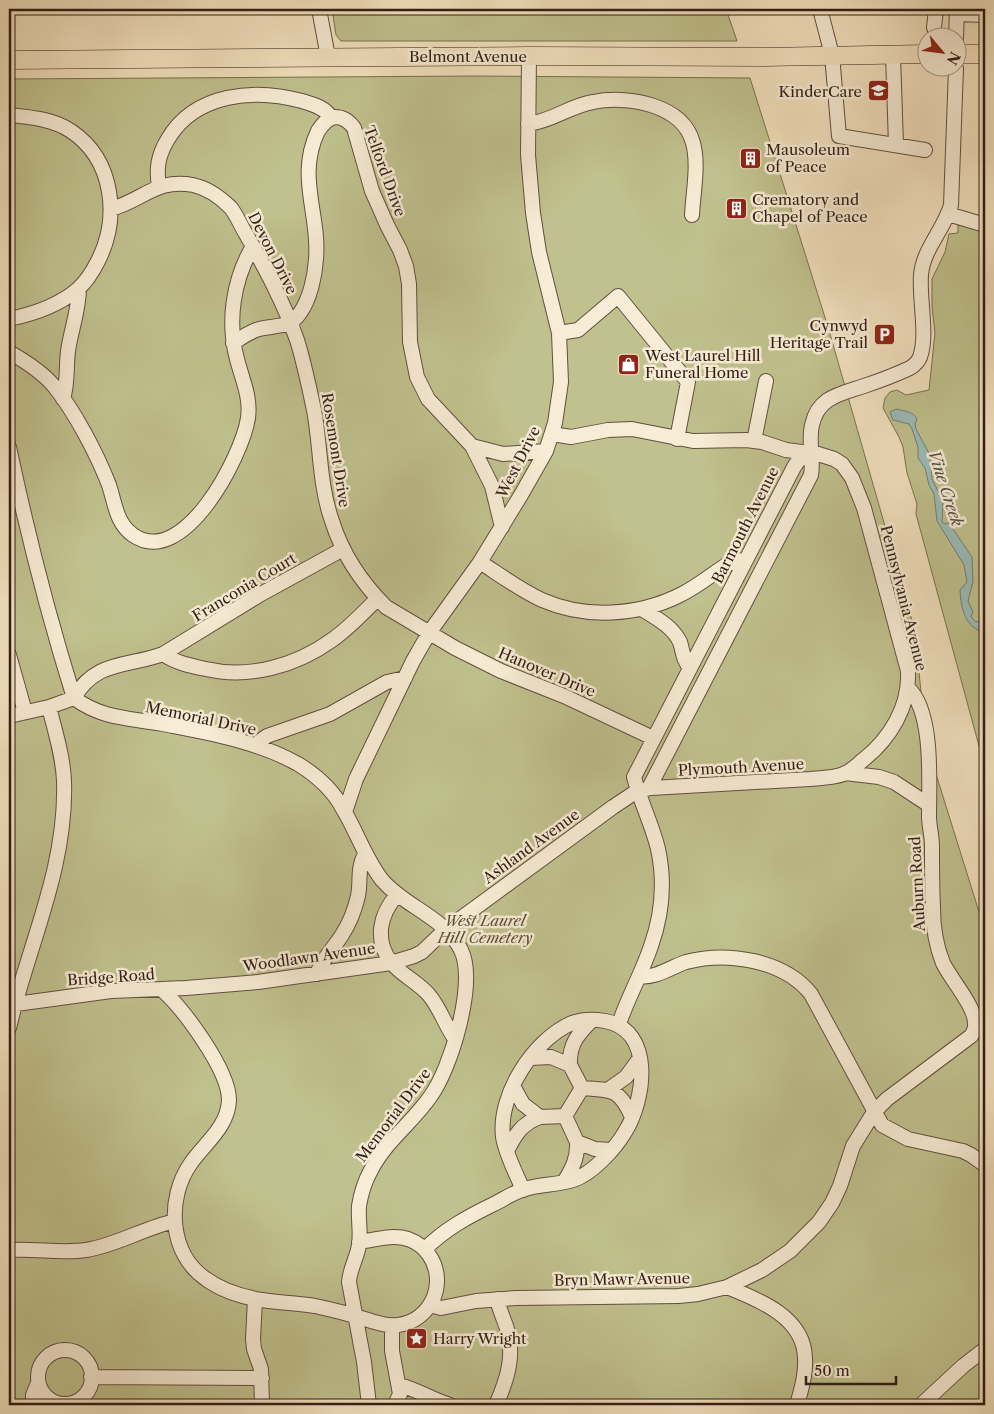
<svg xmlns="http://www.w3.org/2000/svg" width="994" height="1414" viewBox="0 0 994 1414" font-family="'Libre Caslon Text',serif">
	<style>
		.green { fill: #c0c18e; stroke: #797052 }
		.water { fill: #9cbcb8; stroke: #727d77 }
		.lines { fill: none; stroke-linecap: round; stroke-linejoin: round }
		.minor-casing { stroke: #624f40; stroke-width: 16 }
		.major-casing { stroke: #321e16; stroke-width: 19 }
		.minor { stroke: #f7ecd5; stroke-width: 14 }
		.major { stroke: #f2e1bf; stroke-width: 18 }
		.labels { text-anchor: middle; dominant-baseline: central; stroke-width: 5; stroke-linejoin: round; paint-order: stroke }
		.street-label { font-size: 15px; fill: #321e16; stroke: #f7ecd5 }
		.poi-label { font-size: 15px; fill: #321e16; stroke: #f7ecd5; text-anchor: start }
		.park-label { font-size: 15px; font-style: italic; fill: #5d4f3a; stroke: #f7ecd5 }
		.water-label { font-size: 16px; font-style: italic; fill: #524d47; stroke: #f7ecd5 }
	</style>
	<rect width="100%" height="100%" fill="#f2e1bf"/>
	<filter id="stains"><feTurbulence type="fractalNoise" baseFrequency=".004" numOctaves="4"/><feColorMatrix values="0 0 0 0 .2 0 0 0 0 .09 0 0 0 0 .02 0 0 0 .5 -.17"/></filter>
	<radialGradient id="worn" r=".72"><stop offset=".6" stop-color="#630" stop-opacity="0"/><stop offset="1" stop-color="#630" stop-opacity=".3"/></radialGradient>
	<path class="green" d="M 332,9 L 726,9 L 737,41 L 341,41 L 336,35 Z
		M 476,76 L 750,78 L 828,327 L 915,631 L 923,713 L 935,771 L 985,931 L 985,1405 L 9,1405 L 9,79 Z
		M 958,225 L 981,229 L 985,244 L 985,768 L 916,514 L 917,504 L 907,473 L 903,447 L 899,437 L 883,408 L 885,398 L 890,392 L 897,390 L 906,395 L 929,390 L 935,333 L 932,307 L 932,279 L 945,252 L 949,234 L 958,233 Z"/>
	<path class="water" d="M 896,409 C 904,411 913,411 917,419 L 915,424 L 916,429 L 930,455 L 932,479 L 943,501 L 942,522 L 945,524 L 949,523 L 972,557 L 973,581 L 968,601 L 973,612 L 971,617 L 976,622 L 985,619 L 985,632 C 965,629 961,608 960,590 L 967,582 L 964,565 L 937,521 L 934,494 L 929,485 L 925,468 L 918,458 L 918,447 L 912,429 L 909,424 L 893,420 L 890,412 Z"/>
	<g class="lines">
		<defs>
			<path id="minor" d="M 319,9 L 328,57
				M 820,9 L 832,55 L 839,136 L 925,150
				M 957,14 L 985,15
				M 934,28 L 936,9
				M 956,38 L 957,9
				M 893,55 L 896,145
				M 9,115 C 30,117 53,119 71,131 C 114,160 120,218 98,261 C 93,271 87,281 78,289 C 58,306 34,314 9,319
				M 528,124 C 553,121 569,106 593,102 C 626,95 683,104 693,143 C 699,164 693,194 692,215
				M 159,186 C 156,169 158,155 168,139 C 195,93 255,88 302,101 C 312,104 327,108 331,118
				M 111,209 C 143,200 157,178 193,185 C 207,188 221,198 231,208 C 237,216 241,226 246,234 C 265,268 284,303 297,340 C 304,362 309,387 314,410 C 321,448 319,484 332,521 C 342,553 362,583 386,607 L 455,648 L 501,671 L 564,696 L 653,738
				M 948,214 L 985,225
				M 559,333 L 578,330 L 618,296 L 688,382 L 677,439
				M 233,343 C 241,338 248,333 256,330 C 273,324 289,330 300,313 C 310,299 315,276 316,259 C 320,214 296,177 318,131 C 322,125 327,118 335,117 C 343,117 349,121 354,128 L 372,191 L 387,225 L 400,250 L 406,266 L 409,284 L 410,342 L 417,377 L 428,399 L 472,446 L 503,454 L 546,451
				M 9,352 C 25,361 42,372 54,386 C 75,412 97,454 109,485 C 115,503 116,523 133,535 C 183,570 242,457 248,418 C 251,397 242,379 237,359 C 227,322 233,280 253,246
				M 63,399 C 68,383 66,367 68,351 C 71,330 79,310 79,288
				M 754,441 L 766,381
				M 472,446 L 492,486 L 502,527
				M 9,447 C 27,532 48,615 74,698
				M 480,562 C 500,575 520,590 542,600 C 585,619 638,616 680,595 C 697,587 712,574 728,564 L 734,561 L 745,560
				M 642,609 C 656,618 672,626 680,642 C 683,651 683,661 690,667
				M 163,654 C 176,663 191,666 206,669 C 249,679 296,666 332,640 C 349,628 363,613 377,599
				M 9,655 L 25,712
				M 74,698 C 95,660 128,667 163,654 L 261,594 L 343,549
				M 9,716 L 49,707 L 74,698 C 102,719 130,718 163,724 C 209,733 257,741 298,764 C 316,775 333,790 343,809 C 357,832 365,858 382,880 C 405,907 446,918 461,950 C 477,982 451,1069 430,1097 C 412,1123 386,1141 371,1170 C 365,1181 361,1193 359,1206 C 358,1219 361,1232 359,1245 C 357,1258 350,1268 349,1282 L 364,1362 L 369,1405
				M 255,745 L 267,736 L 330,714 L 387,682 L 405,678
				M 845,773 L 879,777 L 894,782 L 929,805
				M 649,788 L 811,475 C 814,459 808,442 812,425 C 818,397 840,394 864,386 C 879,381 895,375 910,368 C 915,365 918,362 920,357 C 928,335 919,299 921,275 C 923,249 944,230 951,205 L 956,68
				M 345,812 L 356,779 L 413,661 L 429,633 L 480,562 L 521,495 L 546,451 L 555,423 L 561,382 L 559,333 L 539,252 L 533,213 L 528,155 L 529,56
				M 397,895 C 380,914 374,940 391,962 C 401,975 418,982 429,995 C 440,1008 445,1025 455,1039
				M 317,974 C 322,959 333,949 342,935 C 349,924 355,909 358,896 C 361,881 357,868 365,854
				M 639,976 C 655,979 671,967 686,962 C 727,951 784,960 811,994 L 882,1125 L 908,1139 L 963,1151 L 971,1155 L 985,1165
				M 161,989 C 183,1008 229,1070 229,1100 C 228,1127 205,1143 191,1163 C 166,1198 169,1254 206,1279 C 221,1290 243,1297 262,1300 C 280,1303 297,1303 315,1306 C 328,1309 342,1312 355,1316 C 366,1319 377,1324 388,1325 C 397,1326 406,1324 414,1320 C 447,1301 444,1252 408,1239 C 392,1234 375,1240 359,1242
				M 9,1003 L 16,1004 L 111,991 L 186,988 L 258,982 L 391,963 L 414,956 L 422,952 L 445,930 L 613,807 L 637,791 L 651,788 L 810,779 C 821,778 833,778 844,774 C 851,771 857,765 863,760 C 890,739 910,706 908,671 L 864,508 L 852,478 L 842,464 L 834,459 L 818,454 L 786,450 L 762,442 L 746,440 L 693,441 L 632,429 L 608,430 L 571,437 L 552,434
				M 619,1024 C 628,997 642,973 651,946 C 662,915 665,881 658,849 C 652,824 640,801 634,777 L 794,467 L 798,461 L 810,453
				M 9,1028 C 28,946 67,868 64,781 C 63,756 55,731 49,707
				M 530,1058 L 551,1057 L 570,1065 L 582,1088
				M 570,1065 C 569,1044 578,1034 592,1020
				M 513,1086 L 523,1104 L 540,1117 L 565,1116
				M 609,1089 L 626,1077 L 640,1058
				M 611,1150 L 595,1149 L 577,1142 L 565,1116 L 582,1088 C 612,1090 619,1088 632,1117
				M 507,1151 C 515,1135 522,1123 540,1117
				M 564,1182 C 572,1169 578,1158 577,1142
				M 425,1249 C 445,1229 469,1216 494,1204 C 504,1199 514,1192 525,1189 C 541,1184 558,1185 573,1180 C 592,1174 615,1149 625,1132 C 645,1100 655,1030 605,1021 C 594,1019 582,1019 572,1023 C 533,1040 498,1095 503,1137 C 506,1155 516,1173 523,1190
				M 9,1250 C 35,1248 61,1254 86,1250 C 117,1245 144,1228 175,1221
				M 727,1287 C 760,1300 805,1318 805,1359 C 806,1375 801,1390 797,1405
				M 255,1299 L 253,1339 L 254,1349 L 261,1369 L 262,1405
				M 430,1305 L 441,1308 L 476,1301 L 516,1298 L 679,1296 L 698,1294 L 727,1287 L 762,1270 L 790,1251 L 819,1222 L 832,1203 L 840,1186 L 853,1146 L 874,1112 L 887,1099 L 971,1036 C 973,1033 975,1030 975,1026 C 977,1008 951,980 943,963 C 936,946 933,925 933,907 C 932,887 932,866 932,846 C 932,836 929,826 929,816 C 929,784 934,711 908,688
				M 392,1325 L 392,1351 L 400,1394 L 395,1405
				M38 1377a27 27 0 1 1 54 0a27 27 0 1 1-54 0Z
				M 91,1377 L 262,1378
				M 399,1385 C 417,1389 432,1400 450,1405
				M 33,1405 L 33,1395 L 38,1383
				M 496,1405 C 507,1380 515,1356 507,1329 C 504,1319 499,1309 497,1299
				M 921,1405 L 963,1366 L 985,1349"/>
			<path id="major" d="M 956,54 L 985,54
				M 9,60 L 529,56 L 764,57 L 926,54"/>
		</defs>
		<use href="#minor" class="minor-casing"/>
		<use href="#major" class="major-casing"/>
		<use href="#minor" class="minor"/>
		<use href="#major" class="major"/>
	</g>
	<defs>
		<symbol id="school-square" viewBox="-11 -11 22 22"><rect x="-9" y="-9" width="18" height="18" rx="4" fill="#8f2418" stroke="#f7ecd5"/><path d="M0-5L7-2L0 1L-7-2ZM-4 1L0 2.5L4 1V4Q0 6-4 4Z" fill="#fff"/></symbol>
		<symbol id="building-square" viewBox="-11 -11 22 22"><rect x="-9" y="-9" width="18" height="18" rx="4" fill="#8f2418" stroke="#f7ecd5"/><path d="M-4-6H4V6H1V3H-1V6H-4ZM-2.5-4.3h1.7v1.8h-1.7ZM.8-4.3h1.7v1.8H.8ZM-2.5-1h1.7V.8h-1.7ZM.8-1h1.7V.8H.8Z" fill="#fff"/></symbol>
		<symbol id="parking-square" viewBox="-11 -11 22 22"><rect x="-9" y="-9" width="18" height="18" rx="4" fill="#8f2418" stroke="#f7ecd5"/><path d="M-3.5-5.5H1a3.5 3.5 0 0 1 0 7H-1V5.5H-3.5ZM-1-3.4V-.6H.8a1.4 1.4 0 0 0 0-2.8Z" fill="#fff"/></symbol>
		<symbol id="shop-square" viewBox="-11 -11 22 22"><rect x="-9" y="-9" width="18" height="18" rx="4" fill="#8f2418" stroke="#f7ecd5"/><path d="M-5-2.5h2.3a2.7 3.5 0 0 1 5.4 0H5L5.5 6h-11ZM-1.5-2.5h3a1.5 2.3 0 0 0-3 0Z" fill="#fff"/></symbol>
		<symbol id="sight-square" viewBox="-11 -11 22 22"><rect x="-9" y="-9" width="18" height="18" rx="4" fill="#8f2418" stroke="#f7ecd5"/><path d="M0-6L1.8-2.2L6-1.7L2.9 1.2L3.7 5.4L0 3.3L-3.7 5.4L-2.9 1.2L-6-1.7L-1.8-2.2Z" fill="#fff"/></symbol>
	</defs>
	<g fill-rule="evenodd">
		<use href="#school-square" x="866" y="78" width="25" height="25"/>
		<use href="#building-square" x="738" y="146" width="25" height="25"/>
		<use href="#building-square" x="724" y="196" width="25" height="25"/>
		<use href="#parking-square" x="872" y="322" width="25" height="25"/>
		<use href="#shop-square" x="616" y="352" width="25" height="25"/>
		<use href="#sight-square" x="404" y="1326" width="25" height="25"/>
	</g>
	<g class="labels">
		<g class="street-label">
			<text x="468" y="56">Belmont Avenue</text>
			<text transform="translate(385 171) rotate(70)">Telford Drive</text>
			<text transform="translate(273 253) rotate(63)">Devon Drive</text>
			<text transform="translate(336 450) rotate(81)">Rosemont Drive</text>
			<text transform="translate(518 462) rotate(-63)">West Drive</text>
			<text transform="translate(745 525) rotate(-63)">Barmouth Avenue</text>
			<text transform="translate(244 587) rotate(-31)">Franconia Court</text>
			<text transform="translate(904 598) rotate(76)">Pennsylvania Avenue</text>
			<text transform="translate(547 672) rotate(23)">Hanover Drive</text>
			<text transform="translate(201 718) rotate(12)">Memorial Drive</text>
			<text transform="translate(741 767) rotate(-3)">Plymouth Avenue</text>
			<text transform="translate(531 846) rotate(-36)">Ashland Avenue</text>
			<text transform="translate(917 884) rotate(-93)">Auburn Road</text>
			<text transform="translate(309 957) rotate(-8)">Woodlawn Avenue</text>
			<text transform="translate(111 977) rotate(-4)">Bridge Road</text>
			<text transform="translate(393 1115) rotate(-53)">Memorial Drive</text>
			<text transform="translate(622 1279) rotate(-1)">Bryn Mawr Avenue</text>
		</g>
		<g class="poi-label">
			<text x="862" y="91" text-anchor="end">KinderCare</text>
			<text x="766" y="149">Mausoleum<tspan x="766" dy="17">of Peace</tspan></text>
			<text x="752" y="199">Crematory and<tspan x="752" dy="17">Chapel of Peace</tspan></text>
			<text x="868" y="325" text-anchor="end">Cynwyd<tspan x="868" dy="17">Heritage Trail</tspan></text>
			<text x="645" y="355">West Laurel Hill<tspan x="645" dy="17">Funeral Home</tspan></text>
			<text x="433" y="1338">Harry Wright</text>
		</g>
		<g class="park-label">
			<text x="485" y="920">West Laurel<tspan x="485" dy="17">Hill Cemetery</tspan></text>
		</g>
		<g class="water-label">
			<text transform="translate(946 488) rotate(72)">Vine Creek</text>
		</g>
	</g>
	<rect width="994" height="1414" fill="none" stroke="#f2e1bf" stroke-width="30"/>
	<rect x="10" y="10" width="974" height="1394" fill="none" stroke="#321e16" stroke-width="2.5"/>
	<rect x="15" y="15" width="964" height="1384" fill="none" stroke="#321e16"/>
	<g transform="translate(942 52) rotate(119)"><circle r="24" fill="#f7ecd5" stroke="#a89a89"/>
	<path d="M0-4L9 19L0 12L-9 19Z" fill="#8f2418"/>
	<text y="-8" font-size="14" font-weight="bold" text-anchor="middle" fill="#321e16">N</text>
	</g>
	<path d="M806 1376v8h90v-8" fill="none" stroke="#321e16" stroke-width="2.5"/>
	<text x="814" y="1376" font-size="15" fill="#321e16" stroke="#f7ecd5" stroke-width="4" paint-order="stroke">50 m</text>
	<rect width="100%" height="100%" filter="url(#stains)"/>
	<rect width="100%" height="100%" fill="url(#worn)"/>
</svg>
